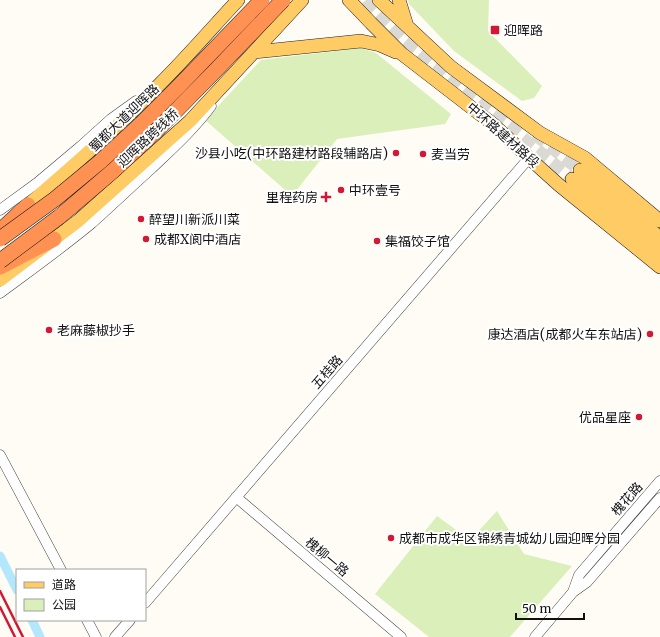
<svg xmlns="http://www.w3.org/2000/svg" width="660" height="637" viewBox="0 0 660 637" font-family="Merriweather,'Noto Sans SC',serif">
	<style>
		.park { fill: #daefb9 }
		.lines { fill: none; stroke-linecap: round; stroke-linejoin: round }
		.canal { stroke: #b3e8fc; stroke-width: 9 }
		.major-tunnel { stroke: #dbd9d3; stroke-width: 13; stroke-dasharray: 13 6; stroke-linecap: butt }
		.minor-casing { stroke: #444; stroke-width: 11 }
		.major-casing { stroke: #222; stroke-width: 14 }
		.highway-casing { stroke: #222; stroke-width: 16 }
		.minor { stroke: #fff; stroke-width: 10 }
		.major { stroke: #ffcb65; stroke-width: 13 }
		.highway { stroke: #ff9153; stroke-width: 15 }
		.rail { stroke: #d21832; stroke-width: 2.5 }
		.highway-bridge-casing { stroke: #222; stroke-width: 16; stroke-linecap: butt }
		.highway-bridge { stroke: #ff9153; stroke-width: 15 }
		.poi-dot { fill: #d21832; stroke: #fff; stroke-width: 1.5 }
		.labels { text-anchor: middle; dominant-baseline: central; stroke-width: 4; stroke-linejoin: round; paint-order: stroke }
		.poi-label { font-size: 13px; fill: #111; stroke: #fff; text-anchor: start }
		.street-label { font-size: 13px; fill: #111; stroke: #fff }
	</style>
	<rect width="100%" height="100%" fill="#fffcf5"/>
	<path class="park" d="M 408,0 L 489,0 L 488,31 L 542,86 L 534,98 L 522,101 L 454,51 L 409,4 Z
		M 361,48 L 376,53 L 451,114 L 445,124 L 337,139 L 292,196 L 205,120 L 261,60 Z
		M 497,511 L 524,554 L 572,566 L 510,637 L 429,637 L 375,594 L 437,516 L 470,540 Z"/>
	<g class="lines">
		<path class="canal" d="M 0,556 L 17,590
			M 32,620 L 40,637"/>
		<path class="major-tunnel" d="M 366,0 L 374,9 L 405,40 L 572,179
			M 535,134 L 580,170"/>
		<defs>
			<path id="minor" d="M 0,210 L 37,183 L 81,146 L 111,119 L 136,101
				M 0,293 C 31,270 62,248 92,223 C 112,205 132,186 152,168 C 173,148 194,129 211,106
				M 0,455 L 61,570
				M 236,497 L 401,637
				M 573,592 L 579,575 L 660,481
				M 145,603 L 529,158
				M 87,620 L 96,637
				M 115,637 L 130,620
				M 535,637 L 573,592 L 587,582 L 660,498"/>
			<path id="major" d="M 349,0 L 371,23 L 402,54 L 494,125 L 529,158 L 559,185 L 660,267
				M 379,0 L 451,67 L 540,133 L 585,158 L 660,221
				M 399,0 L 407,26
				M 254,52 L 361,41 L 380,45 L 396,52
				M 580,170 L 660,238
				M 572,179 L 660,253
				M 20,211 L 28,205 C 73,166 118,127 160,84 C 187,57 212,28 238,0
				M 0,280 L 78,221 L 190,121 L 302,0"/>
			<path id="highway" d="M 0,231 L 28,205
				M 0,267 L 54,239"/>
		</defs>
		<use href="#minor" class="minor-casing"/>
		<use href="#major" class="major-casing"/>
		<use href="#highway" class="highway-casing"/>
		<use href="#minor" class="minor"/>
		<use href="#major" class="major"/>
		<use href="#highway" class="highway"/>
		<path class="rail" d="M 0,591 L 23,637
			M 0,607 L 15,637"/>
		<defs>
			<path id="highway-bridge" d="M 0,239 L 55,199 L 101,161 L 141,124 L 179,86 L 262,0
				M 0,261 L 59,217 L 113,171 L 156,131 L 216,70 L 283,0"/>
		</defs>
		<use href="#highway-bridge" class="highway-bridge-casing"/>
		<use href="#highway-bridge" class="highway-bridge"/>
	</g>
	<g class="poi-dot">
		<rect x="490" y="25" width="10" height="10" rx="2"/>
		<circle cx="396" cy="153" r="4"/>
		<circle cx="423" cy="154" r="4"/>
		<circle cx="341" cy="190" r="4"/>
		<path d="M324 191h4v4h4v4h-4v4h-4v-4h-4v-4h4z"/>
		<circle cx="141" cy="219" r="4"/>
		<circle cx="146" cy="239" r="4"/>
		<circle cx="377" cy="241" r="4"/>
		<circle cx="49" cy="330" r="4"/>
		<circle cx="650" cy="334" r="4"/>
		<circle cx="639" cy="417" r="4"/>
		<circle cx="391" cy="538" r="4"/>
	</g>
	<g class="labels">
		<g class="poi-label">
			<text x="504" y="30">迎晖路</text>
			<text x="388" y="153" text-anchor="end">沙县小吃(中环路建材路段辅路店)</text>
			<text x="431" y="154">麦当劳</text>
			<text x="349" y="190">中环壹号</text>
			<text x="318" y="197" text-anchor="end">里程药房</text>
			<text x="149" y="219">醉望川新派川菜</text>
			<text x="154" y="239">成都X阆中酒店</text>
			<text x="385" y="241">集福饺子馆</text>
			<text x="57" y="330">老麻藤椒抄手</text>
			<text x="642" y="334" text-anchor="end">康达酒店(成都火车东站店)</text>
			<text x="631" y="417" text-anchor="end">优品星座</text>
			<text x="399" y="538">成都市成华区锦绣青城幼儿园迎晖分园</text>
		</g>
		<g class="street-label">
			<text transform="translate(124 118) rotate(-44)">蜀都大道迎晖路</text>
			<text transform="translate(503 135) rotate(41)">中环路建材路段</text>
			<text transform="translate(148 138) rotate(-43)">迎晖路跨线桥</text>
			<text transform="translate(327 372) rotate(-49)">五桂路</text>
			<text transform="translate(627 499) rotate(-49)">槐花路</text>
			<text transform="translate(327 557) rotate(40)">槐柳一路</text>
		</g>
	</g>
	<rect x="16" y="569" width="130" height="52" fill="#ffffff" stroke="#a0a0a0"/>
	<rect x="24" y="582" width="20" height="6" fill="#ffcb65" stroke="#a0a0a0"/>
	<text x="52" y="589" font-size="12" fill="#111111">道路</text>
	<rect x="24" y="599" width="20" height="12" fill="#daefb9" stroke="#a0a0a0"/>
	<text x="52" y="609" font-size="12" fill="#111111">公园</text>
	<path d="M516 613v6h68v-6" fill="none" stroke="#111111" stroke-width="2"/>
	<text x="522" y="613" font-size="12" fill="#111111" stroke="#ffffff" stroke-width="3" paint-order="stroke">50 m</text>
</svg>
